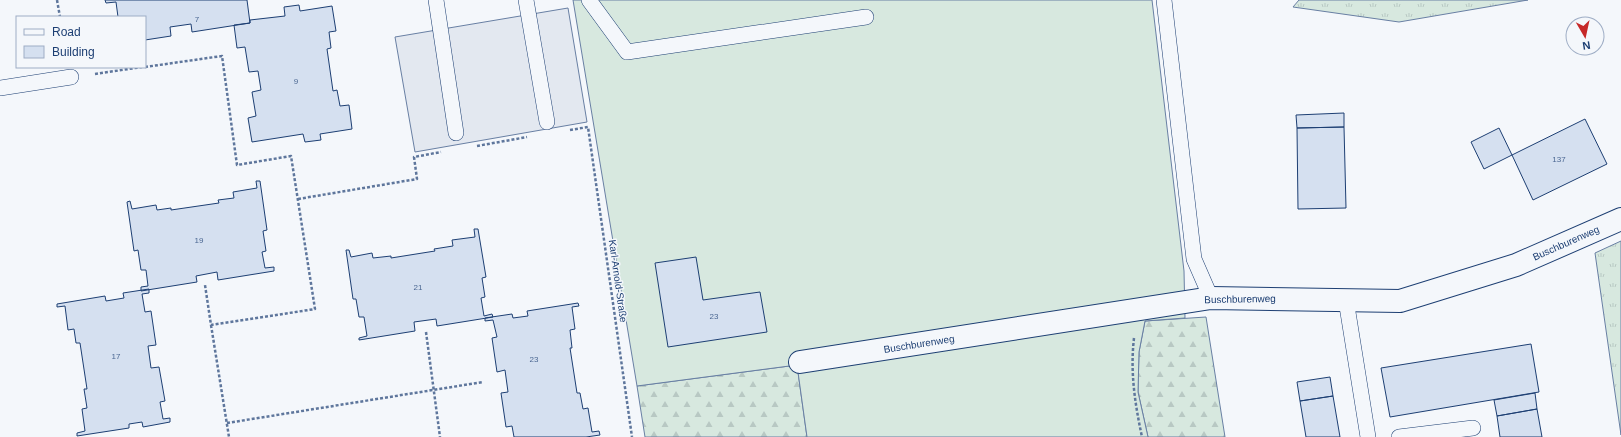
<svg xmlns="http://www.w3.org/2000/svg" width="1621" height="437" viewBox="0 0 1621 437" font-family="Arial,sans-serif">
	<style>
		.grass { fill: url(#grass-tufts); stroke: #687fa3 }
		.forest { fill: url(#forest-firs); stroke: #687fa3 }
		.garden { fill: #d7e8df; stroke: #687fa3 }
		.parking { fill: #e3e8f0; stroke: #687fa3 }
		.building { fill: #d5e0f0; stroke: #1d3f73 }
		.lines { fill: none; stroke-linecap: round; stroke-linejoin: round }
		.lane-casing { stroke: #1d3f73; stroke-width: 16 }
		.street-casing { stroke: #1d3f73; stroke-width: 24 }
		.path { stroke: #5e769c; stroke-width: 2.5; stroke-dasharray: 3 2; stroke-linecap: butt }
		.lane { stroke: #f4f7fb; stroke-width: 15 }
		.street { stroke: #f4f7fb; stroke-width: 22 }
		.labels { text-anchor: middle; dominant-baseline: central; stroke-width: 3; stroke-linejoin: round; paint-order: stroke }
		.number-label { font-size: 8px; fill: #4b6792 }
		.street-label { font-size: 10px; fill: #1d3f73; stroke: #f4f7fb }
	</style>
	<defs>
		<pattern id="grass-tufts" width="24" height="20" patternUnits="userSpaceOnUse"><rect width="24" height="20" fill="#d7e8df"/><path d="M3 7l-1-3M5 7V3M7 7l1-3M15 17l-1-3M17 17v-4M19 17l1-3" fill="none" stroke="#b8c8c3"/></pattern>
		<pattern id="forest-firs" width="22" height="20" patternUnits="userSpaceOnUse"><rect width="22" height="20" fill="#d7e8df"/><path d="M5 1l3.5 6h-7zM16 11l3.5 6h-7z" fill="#b8c8c3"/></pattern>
	</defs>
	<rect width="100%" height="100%" fill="#f4f7fb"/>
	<path class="grass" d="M 1299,0 L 1528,0 L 1399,22 L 1293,7 Z
		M 1621,241 L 1621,435 L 1595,253 Z"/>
	<path class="forest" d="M 1206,317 L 1225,437 L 1148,437 L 1138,392 L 1139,352 L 1145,321 Z
		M 797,365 L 807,437 L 645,437 L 637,386 Z"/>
	<path class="garden" d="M 573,0 L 1152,0 L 1184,271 L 1185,318 L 1145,321 L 1139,352 L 1138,392 L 1148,437 L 807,437 L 797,365 L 637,386 Z"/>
	<path class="parking" d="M 568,8 L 587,122 L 415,152 L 395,37 Z"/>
	<path class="building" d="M 105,0 L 247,0 L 250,23 L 192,32 L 191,24 L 170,27 L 171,36 L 145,40 L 145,17 L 118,17 L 116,2 L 106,3 Z
		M 299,5 L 300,11 L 332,6 L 336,31 L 329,32 L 331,48 L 327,49 L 333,91 L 337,90 L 340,106 L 349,105 L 352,129 L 320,134 L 321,140 L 305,142 L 303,134 L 252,142 L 248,118 L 256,116 L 252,92 L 261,90 L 258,71 L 249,72 L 245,47 L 237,48 L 234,25 L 250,23 L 250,20 L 285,16 L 284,7 Z
		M 1344,113 L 1344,127 L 1297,128 L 1296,115 Z
		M 1585,119 L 1607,164 L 1533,200 L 1512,155 Z
		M 1344,127 L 1346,208 L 1298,209 L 1297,128 Z
		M 1499,128 L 1512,155 L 1484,169 L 1471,142 Z
		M 256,181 L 260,181 L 267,230 L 263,231 L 266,251 L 262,252 L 265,268 L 274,267 L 274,271 L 218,280 L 217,272 L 196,276 L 197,282 L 141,291 L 141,287 L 148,286 L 146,270 L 141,270 L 138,250 L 134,251 L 127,202 L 130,201 L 132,209 L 156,205 L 157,210 L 171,208 L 171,210 L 219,203 L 218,200 L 234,198 L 233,192 L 257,188 Z
		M 474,229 L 478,229 L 486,277 L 482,278 L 485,297 L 481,298 L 484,316 L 492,314 L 493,317 L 437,326 L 436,319 L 414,322 L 415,331 L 359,340 L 359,338 L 367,336 L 364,317 L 359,317 L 356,299 L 353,299 L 346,250 L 349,250 L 351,257 L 372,253 L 373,258 L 391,256 L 391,258 L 435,251 L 434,249 L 453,246 L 452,240 L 475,237 Z
		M 696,257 L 703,300 L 760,292 L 767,332 L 668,347 L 655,263 Z
		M 149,289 L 149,293 L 142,294 L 145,312 L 151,311 L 156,345 L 148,346 L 151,368 L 159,367 L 165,401 L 160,402 L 163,419 L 170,418 L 170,422 L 143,427 L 142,422 L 129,424 L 129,428 L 77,436 L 77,433 L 85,431 L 82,409 L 87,408 L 84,389 L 87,389 L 80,343 L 76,343 L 74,329 L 68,330 L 65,306 L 57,307 L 57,304 L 105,296 L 106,301 L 124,298 L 123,293 Z
		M 578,303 L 579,306 L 572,307 L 575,329 L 570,330 L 572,348 L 570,348 L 577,393 L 580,393 L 583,409 L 588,408 L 592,432 L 599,431 L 600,435 L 586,437 L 514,437 L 512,426 L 506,427 L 501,393 L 508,392 L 505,370 L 497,372 L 492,338 L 497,337 L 493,320 L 485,321 L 485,318 L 512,314 L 513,318 L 528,316 L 527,311 Z
		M 1531,344 L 1539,392 L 1390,417 L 1381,368 Z
		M 1330,377 L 1333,396 L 1300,401 L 1297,382 Z
		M 1535,393 L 1537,409 L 1497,416 L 1494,400 Z
		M 1333,396 L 1340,437 L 1306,437 L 1300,401 Z
		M 1537,409 L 1542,437 L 1500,437 L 1497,416 Z"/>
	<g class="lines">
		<defs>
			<path id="lane" d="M 436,0 L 456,133
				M 526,0 L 547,122
				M 589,0 L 627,52 L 866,17
				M 1164,0 L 1194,259 L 1211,298
				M 0,88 L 71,77
				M 1346,300 L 1368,437
				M 1399,437 L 1473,428"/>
			<path id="street" d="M 800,362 L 1211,298 L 1400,301 L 1516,265 L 1621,219"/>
		</defs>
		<use href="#lane" class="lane-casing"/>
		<use href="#street" class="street-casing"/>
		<path class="path" d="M 57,0 L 60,17
			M 145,67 L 222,56 L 237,165 L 291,156 L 315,309 L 211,325 L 205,285
			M 95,74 L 142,67
			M 570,130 L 588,127 L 632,437
			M 477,146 L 527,137
			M 298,199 L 417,179 L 414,157 L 441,152
			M 211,325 L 229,437
			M 426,332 L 440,437
			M 1134,338 C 1130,372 1135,404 1142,437
			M 227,423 L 483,382"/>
		<use href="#lane" class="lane"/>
		<use href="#street" class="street"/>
	</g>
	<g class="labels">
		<g class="number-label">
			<text x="197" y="19">7</text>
			<text x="296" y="81">9</text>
			<text x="1559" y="159">137</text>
			<text x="199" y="240">19</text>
			<text x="418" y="287">21</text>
			<text x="714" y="316">23</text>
			<text x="116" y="356">17</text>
			<text x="534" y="359">23</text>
		</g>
		<g class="street-label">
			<text transform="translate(1566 243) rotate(-24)">Buschburenweg</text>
			<text transform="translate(618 281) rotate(82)">Karl-Arnold-Straße</text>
			<text transform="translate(1240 299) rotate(-1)">Buschburenweg</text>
			<text transform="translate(919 344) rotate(-9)">Buschburenweg</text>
		</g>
	</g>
	<rect x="16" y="16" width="130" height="52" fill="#f4f7fb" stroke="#9eadc5"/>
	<rect x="24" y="29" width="20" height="6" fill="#f4f7fb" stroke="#9eadc5"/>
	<text x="52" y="36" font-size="12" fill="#1d3f73">Road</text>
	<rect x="24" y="46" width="20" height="12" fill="#d5e0f0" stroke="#9eadc5"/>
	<text x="52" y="56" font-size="12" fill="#1d3f73">Building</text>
	<g transform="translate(1585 36) rotate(171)"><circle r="19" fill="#f4f7fb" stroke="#9eadc5"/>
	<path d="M0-3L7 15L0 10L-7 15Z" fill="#c62828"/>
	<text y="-6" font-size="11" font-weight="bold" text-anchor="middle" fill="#1d3f73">N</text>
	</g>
</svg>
